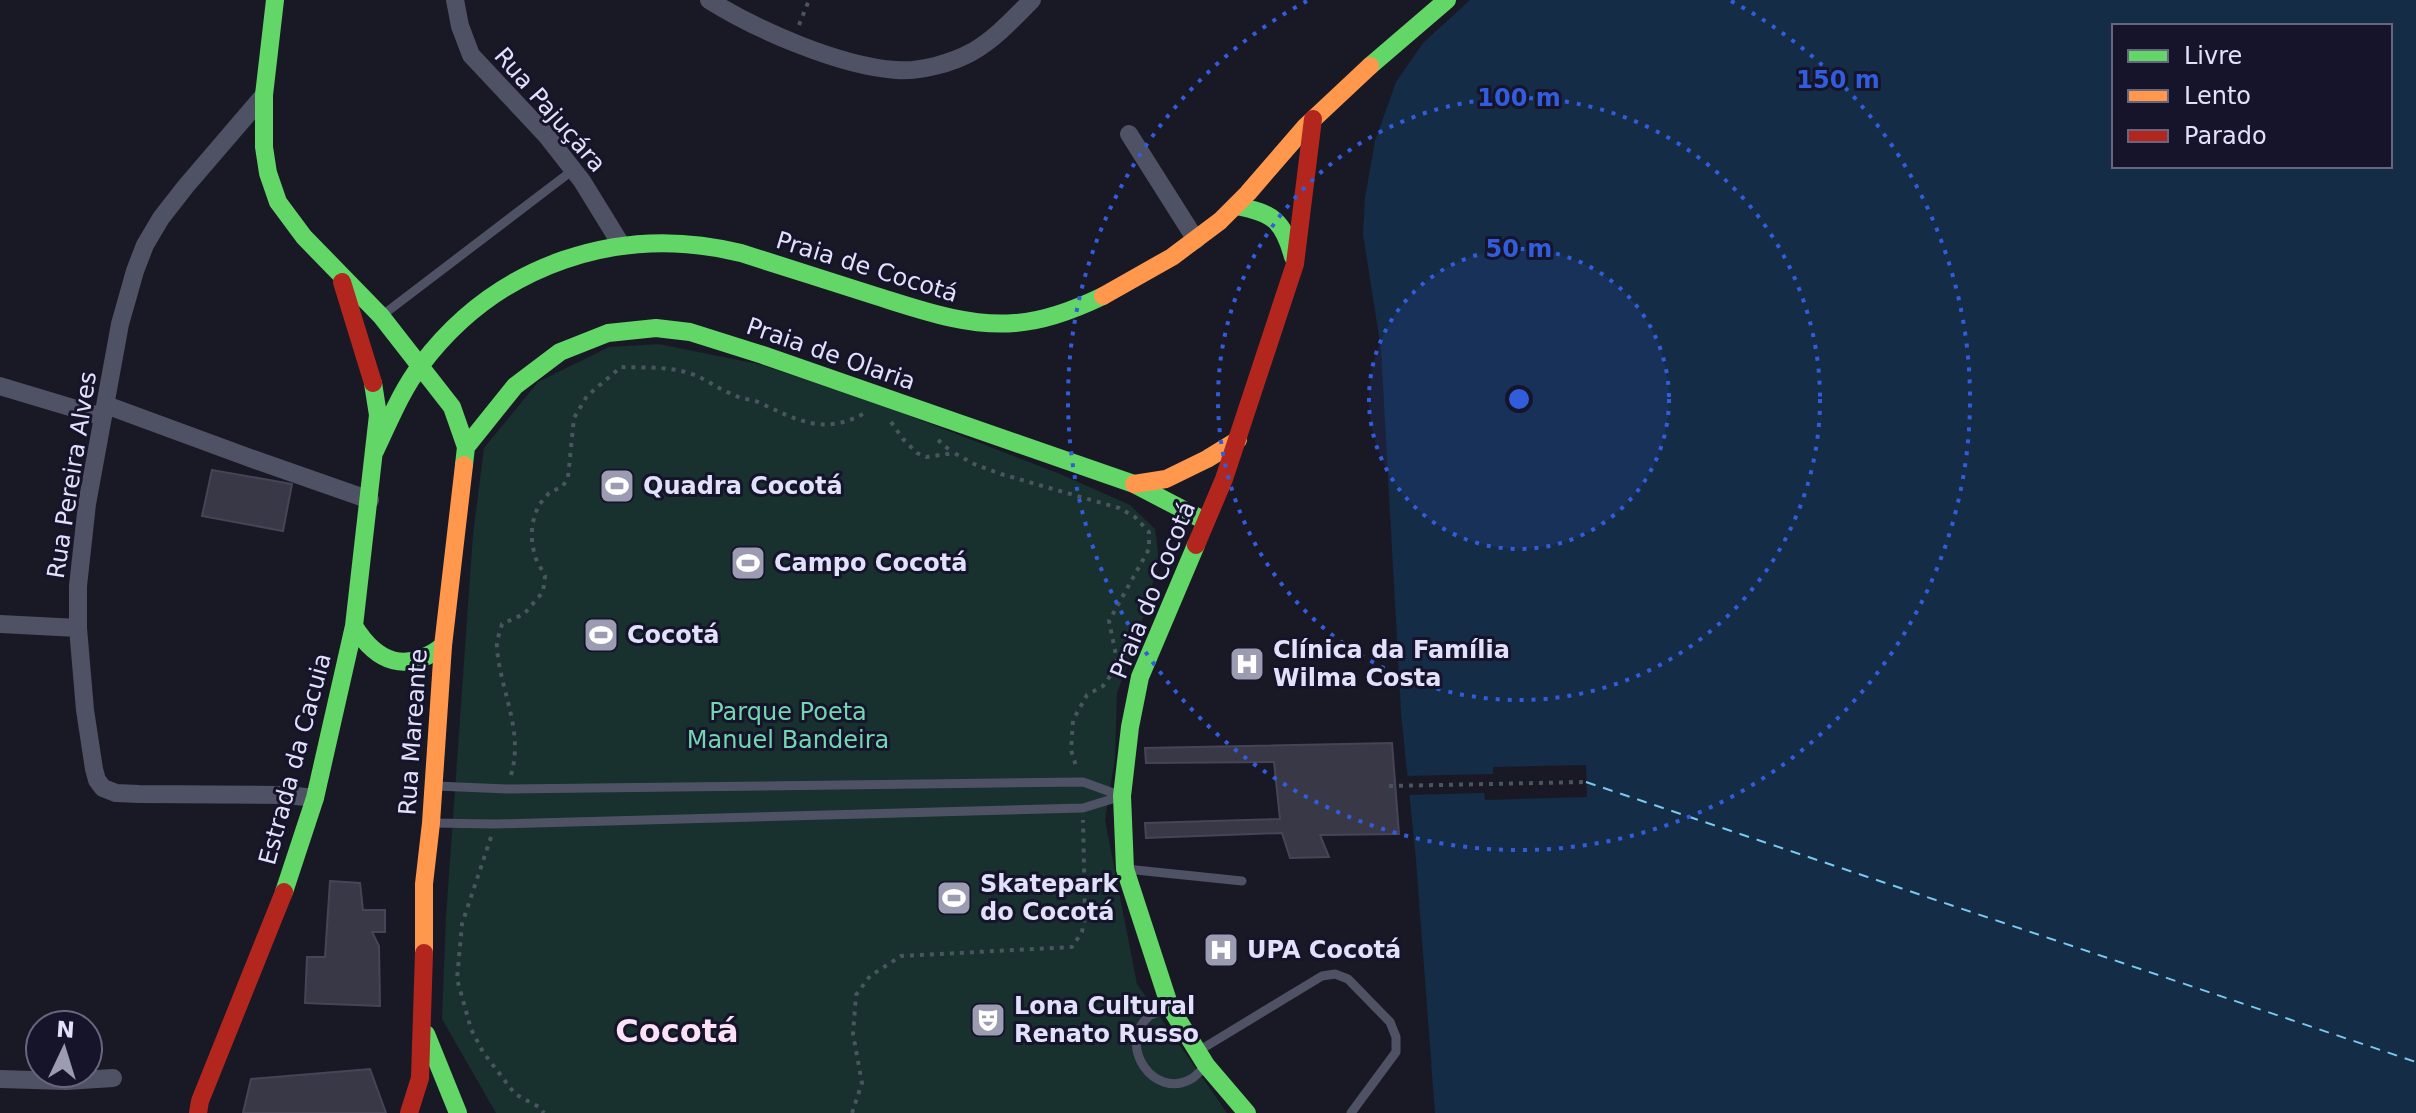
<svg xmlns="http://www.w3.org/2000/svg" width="2416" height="1113" viewBox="0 0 2416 1113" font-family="'DejaVu Sans',sans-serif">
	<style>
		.green { fill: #18302e }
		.water { fill: #142c46; fill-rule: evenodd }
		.pier { fill: #191925 }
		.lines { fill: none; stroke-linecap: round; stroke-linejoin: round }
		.ferry { stroke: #79c8f1; stroke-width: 2; stroke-dasharray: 10 8; stroke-linecap: butt }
		.building { fill: #393846; stroke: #464557; stroke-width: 2 }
		.path { stroke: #49555f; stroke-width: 4; stroke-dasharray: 4 6; stroke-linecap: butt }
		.lane { stroke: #4f5164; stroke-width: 9 }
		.street { stroke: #4f5164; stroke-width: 18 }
		.fast { stroke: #63d668; stroke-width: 18 }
		.slow { stroke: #ff974d; stroke-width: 18 }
		.jam { stroke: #b3261e; stroke-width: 18 }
		.ring { fill: none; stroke: #315ddc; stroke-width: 4; stroke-dasharray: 4 8 }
		.labels { text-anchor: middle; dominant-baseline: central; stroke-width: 6; stroke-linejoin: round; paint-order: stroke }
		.street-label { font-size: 24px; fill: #e1e1fc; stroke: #15142a }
		.poi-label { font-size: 24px; font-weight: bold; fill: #e1e1fc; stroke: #15142a; text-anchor: start }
		.park-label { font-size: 24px; fill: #73d6b1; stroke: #15142a }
		.district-label { font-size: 32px; font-weight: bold; fill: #fce2f6; stroke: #15142a }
		.centre { fill: #315ddc; stroke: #15142a; stroke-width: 4 }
		.ring-label { font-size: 24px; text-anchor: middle; font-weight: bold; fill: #315ddc; stroke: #15142a; stroke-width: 6; stroke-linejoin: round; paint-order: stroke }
	</style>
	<rect width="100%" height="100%" fill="#191925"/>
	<path class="green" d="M 659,344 L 758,364 L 884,406 L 1060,474 L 1130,505 L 1155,529 L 1159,561 L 1137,638 L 1117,693 L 1115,758 L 1105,820 L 1137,984 L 1227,1113 L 496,1113 L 442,1019 L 446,917 L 473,535 L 484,448 L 538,382 L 609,347 Z"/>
	<path class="water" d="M 1470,0 L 2416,0 L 2416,1113 L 1435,1113 L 1416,860 L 1401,713 L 1381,349 L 1363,234 L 1365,198 L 1375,141 L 1396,82 L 1423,43 ZM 2114,26 L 2390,26 L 2390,166 L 2114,166 Z"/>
	<path class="pier" d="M 1586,765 L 1587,797 L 1485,800 L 1484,793 L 1406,795 L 1403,776 L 1493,774 L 1493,767 Z"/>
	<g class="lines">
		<path class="ferry" d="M 1586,782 L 2416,1062"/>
	</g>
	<path class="building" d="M 212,470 L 292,484 L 283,531 L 202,516 Z
		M 1392,743 L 1399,834 L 1320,835 L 1329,857 L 1290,858 L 1282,833 L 1146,838 L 1145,823 L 1280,819 L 1274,762 L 1146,763 L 1145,748 Z
		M 330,881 L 360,883 L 363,910 L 385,910 L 385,932 L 372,932 L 379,946 L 380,1006 L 305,1003 L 307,957 L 325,957 Z
		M 370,1069 L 386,1113 L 243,1113 L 251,1079 Z"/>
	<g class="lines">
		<path class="path" d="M 799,25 L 809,0
			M 891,422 L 903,439 L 917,453 L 926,457 L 954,453 L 974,464 L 1001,474 L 1119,508 L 1135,517 L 1149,532 L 1149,549 L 1109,621 L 1118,665 L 1103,686 L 1087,695 L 1073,720 L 1071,750 L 1077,769
			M 938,440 L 953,453
			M 511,775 C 524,731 501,693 497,649 C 496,641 500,632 502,624 L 524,614 L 543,592 L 545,576 L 536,559 L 532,544 L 532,525 L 538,506 L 549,493 L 563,486 L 568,477 L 574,418 L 587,396 L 621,367 C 643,368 667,366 689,373 C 705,378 718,389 734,395 C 741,399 750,399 758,402 C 795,419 823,436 863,414
			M 1389,786 L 1586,782
			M 491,837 L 462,924 L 457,979 L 471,1029 L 483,1052 L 515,1094 L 539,1107 L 544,1113
			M 852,1113 L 862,1083 L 853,1034 L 856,995 L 870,976 L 901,956 L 1072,947 L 1082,932 L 1085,914 L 1083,820"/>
		<path class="lane" d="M 384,314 L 573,170
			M 436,786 L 507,789 L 1083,782 L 1119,795
			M 431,823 L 496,824 L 1083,808 L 1122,796
			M 1126,869 L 1242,881
			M 1167,1009 C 1162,1011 1154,1013 1149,1016 C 1116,1045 1154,1100 1191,1079 C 1196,1076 1201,1070 1206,1066
			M 1200,1050 L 1322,976 L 1335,974 L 1348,979 L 1390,1022 L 1396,1037 L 1396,1052 L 1351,1113"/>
		<path class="street" d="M 455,0 L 460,26 L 471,55 L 546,135 L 582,181 L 622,246
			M 709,0 C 757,30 839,66 896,70 C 920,72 952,63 972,52 C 996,38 1013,19 1032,0
			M 264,95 L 186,186 L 161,218 L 145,245 L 135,271 L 120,324 L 87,504 L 78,586 L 78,628 L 85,710 L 94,769 L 97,780 L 103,788 L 116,793 L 139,794 L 287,795 L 315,798
			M 1129,134 L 1196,240
			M 0,386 L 103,417
			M 106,405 L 250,458 L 370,500
			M 0,624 L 78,628
			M 0,1079 L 66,1081 L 113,1078"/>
		<path class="fast" d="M 275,0 L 264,95 L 264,147 L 268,173 L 278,202 L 304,237 L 381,316 L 452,407 L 466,447 L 464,465
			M 1370,66 L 1447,0
			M 1236,206 C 1273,213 1283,220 1293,257
			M 466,447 L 515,386 L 560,352 L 608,333 L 656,328 L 690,332 L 763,355 L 1134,484 L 1205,521
			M 375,451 C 389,422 401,391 421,365 C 497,264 619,223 741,253 C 786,267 831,282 876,296 C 921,310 968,327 1015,323 C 1046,321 1076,309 1103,296
			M 1196,545 L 1140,677 L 1130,727 L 1122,796 L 1125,869 L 1170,1007 L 1206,1065 L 1247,1113
			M 354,626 C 377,663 406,674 443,646
			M 284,892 L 315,798 L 354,626 L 378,415 L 373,383
			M 426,1034 L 458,1113"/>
		<path class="slow" d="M 1103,296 L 1172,257 L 1220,221 L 1248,193 L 1306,126 L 1370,66
			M 1134,484 L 1166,479 L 1207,459 L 1238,440
			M 424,953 L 424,884 L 431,823 L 443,646 L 464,465"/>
		<path class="jam" d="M 342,282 L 373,383
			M 1196,545 L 1224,479 L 1295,264 L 1313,119
			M 198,1113 L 200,1101 L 284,892
			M 409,1113 L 420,1078 L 424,953"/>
	</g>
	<circle cx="1519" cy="399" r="150" fill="#315ddc" fill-opacity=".12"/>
	<g class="ring">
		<circle cx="1519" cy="399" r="150"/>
		<circle cx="1519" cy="399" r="301"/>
		<path d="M1731 1A451 451 0 1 1 1307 1"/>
	</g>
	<defs>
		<symbol id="stadium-square" viewBox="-11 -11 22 22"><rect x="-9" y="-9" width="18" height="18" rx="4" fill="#9b9bb1" stroke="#15142a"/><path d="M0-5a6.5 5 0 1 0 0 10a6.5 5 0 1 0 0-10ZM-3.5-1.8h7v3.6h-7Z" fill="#fff"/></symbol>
		<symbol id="hospital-square" viewBox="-11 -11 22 22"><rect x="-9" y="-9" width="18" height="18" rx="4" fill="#9b9bb1" stroke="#15142a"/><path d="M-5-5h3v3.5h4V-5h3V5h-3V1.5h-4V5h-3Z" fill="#fff"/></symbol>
		<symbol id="theatre-square" viewBox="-11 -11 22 22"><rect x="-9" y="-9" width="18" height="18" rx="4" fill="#9b9bb1" stroke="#15142a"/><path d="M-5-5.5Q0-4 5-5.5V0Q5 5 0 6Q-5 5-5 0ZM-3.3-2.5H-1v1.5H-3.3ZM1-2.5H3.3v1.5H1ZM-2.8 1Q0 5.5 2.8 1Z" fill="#fff"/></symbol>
	</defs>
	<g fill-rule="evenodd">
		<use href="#stadium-square" x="597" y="466" width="40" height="40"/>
		<use href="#stadium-square" x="728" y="543" width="40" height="40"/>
		<use href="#stadium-square" x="581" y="615" width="40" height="40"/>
		<use href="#hospital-square" x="1227" y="644" width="40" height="40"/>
		<use href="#stadium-square" x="934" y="878" width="40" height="40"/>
		<use href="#hospital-square" x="1201" y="930" width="40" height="40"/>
		<use href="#theatre-square" x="968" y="1000" width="40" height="40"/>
	</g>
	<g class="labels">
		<g class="street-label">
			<text transform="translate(550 110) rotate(49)">Rua Pajuçára</text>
			<text transform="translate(867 267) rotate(17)">Praia de Cocotá</text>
			<text transform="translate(831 354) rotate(19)">Praia de Olaria</text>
			<text transform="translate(72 475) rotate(-81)">Rua Pereira Alves</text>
			<text transform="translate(1153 590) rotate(-68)">Praia do Cocotá</text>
			<text transform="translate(413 732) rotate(-86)">Rua Mareante</text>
			<text transform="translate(295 759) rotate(-75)">Estrada da Cacuia</text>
		</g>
		<g class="poi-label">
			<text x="643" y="486">Quadra Cocotá</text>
			<text x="774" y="563">Campo Cocotá</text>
			<text x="627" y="635">Cocotá</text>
			<text x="1273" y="650">Clínica da Família<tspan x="1273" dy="28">Wilma Costa</tspan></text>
			<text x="980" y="884">Skatepark<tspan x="980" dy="28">do Cocotá</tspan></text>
			<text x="1247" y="950">UPA Cocotá</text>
			<text x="1014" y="1006">Lona Cultural<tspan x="1014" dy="28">Renato Russo</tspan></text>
		</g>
		<g class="park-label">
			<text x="788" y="712">Parque Poeta<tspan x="788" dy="28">Manuel Bandeira</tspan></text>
		</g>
		<g class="district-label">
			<text x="677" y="1031">Cocotá</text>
		</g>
	</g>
	<circle cx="1519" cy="399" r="12" class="centre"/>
	<g class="ring-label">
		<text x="1838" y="88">150 m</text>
		<text x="1519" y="106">100 m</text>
		<text x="1519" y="257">50 m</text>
	</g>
	<rect x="2112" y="24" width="280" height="144" fill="#15142a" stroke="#67667e" stroke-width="2"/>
	<rect x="2128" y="50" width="40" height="12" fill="#63d668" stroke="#67667e" stroke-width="2"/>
	<text x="2184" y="64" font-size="24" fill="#e1e1fc">Livre</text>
	<rect x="2128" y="90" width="40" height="12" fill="#ff974d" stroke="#67667e" stroke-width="2"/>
	<text x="2184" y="104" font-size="24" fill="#e1e1fc">Lento</text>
	<rect x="2128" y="130" width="40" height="12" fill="#b3261e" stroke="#67667e" stroke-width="2"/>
	<text x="2184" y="144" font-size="24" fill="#e1e1fc">Parado</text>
	<g transform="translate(64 1049) rotate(4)"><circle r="38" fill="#15142a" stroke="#67667e" stroke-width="2"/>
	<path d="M0-6L14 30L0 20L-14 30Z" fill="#9b9bb1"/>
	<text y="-12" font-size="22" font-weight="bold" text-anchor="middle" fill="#e1e1fc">N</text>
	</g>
</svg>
